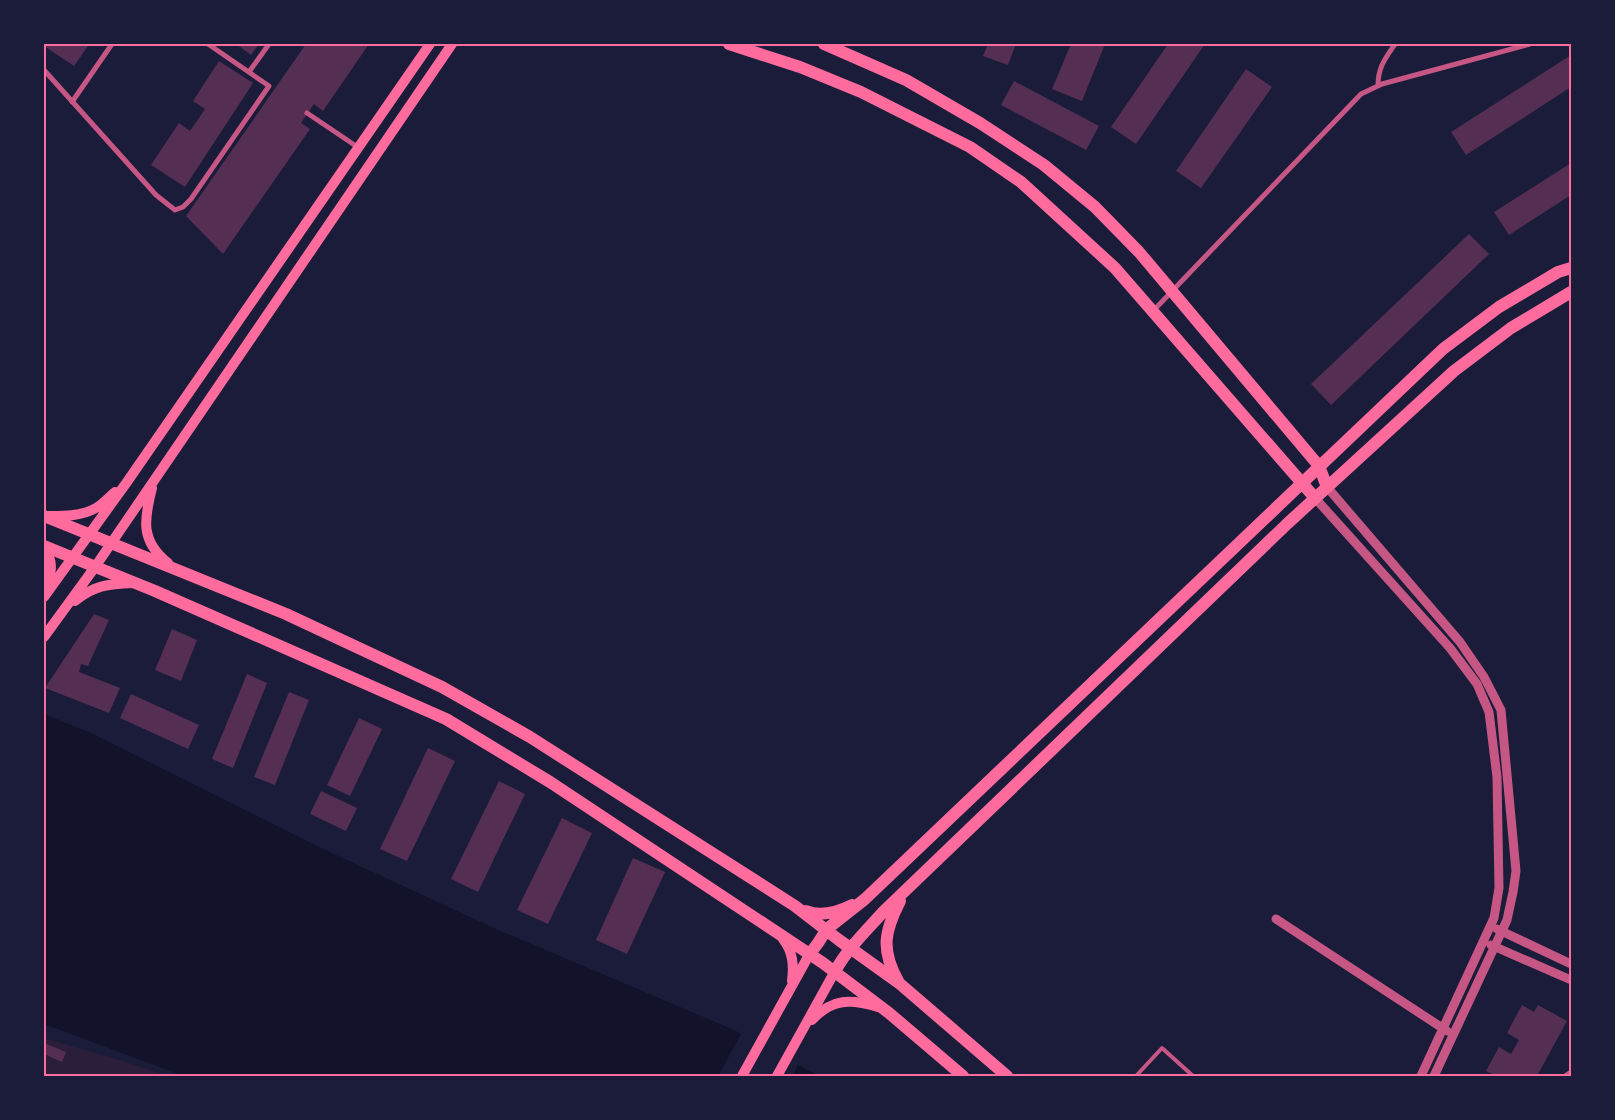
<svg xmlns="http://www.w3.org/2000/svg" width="1615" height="1120" viewBox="0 0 1615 1120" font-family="'Roboto Serif',serif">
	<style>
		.green { fill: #2a1e3b }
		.water { fill: #12122b }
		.pier { fill: #1b1b3a }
		.building { fill: #542f53 }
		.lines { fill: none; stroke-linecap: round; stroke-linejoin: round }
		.service { stroke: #c65784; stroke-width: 4 }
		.minor { stroke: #c65784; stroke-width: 5 }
		.tertiary { stroke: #c65784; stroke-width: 9 }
		.secondary { stroke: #ff6b9d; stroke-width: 10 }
		.primary { stroke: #ff6b9d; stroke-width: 12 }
		.neatline { fill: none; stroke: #ff6b9d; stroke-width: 2 }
	</style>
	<rect width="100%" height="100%" fill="#1b1b3a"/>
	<path class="green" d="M 44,1038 L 126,1062 L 166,1076 L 44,1076 Z"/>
	<path class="water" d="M 44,714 L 93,734 L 321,848 L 496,929 L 734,1030 L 819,1076 L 184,1076 L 44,1024 Z"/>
	<path class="pier" d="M 742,1032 L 799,1063 L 792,1076 L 718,1076 Z"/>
	<path class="building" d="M 45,44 L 85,44 L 88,46 L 74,66 L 44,46 Z
		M 236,44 L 259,44 L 251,55 Z
		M 306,44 L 369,44 L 323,111 L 314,104 L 301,123 L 310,129 L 223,254 L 186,216 Z
		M 988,44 L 1016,44 L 1008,65 L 983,56 Z
		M 1071,44 L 1105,44 L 1082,101 L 1052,89 Z
		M 1168,44 L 1205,44 L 1136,144 L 1111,127 Z
		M 1571,55 L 1571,87 L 1466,155 L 1451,132 Z
		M 219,61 L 253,83 L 185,187 L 151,165 L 179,123 L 190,131 L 205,109 L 193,101 Z
		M 1246,69 L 1272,87 L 1201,188 L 1176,171 Z
		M 1014,81 L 1099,126 L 1086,150 L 1001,105 Z
		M 1571,163 L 1571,195 L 1509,235 L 1494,212 Z
		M 1469,234 L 1489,254 L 1331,405 L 1311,384 Z
		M 94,614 L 109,620 L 88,666 L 81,664 L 79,672 L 120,688 L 109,713 L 45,688 Z
		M 172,629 L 197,640 L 181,681 L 155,670 Z
		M 247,674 L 267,683 L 233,768 L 212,759 Z
		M 289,692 L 309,700 L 275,785 L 254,777 Z
		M 131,694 L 199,725 L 188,749 L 120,718 Z
		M 359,718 L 382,729 L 350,796 L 327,785 Z
		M 428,748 L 455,761 L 407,861 L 380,849 Z
		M 499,781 L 525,794 L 478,892 L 451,879 Z
		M 321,791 L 357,808 L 346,831 L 310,814 Z
		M 562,818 L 592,833 L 548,924 L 517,910 Z
		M 633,858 L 665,872 L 627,954 L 596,940 Z
		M 1522,1005 L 1534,1012 L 1538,1005 L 1567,1021 L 1537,1076 L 1496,1076 L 1486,1071 L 1499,1047 L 1511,1054 L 1519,1040 L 1507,1033 Z
		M 44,1043 L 66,1052 L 62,1062 L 44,1054 Z"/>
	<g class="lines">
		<path class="service" d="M 1136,1076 L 1162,1048 L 1193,1076"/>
		<path class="minor" d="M 44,70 L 156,195 L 175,210 L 183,207 L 191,199 L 269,86 L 208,44
			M 249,72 L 269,44
			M 1378,86 C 1378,67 1385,59 1395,44
			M 72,102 L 112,44
			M 307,113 L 359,148
			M 1153,311 L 1361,94 L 1382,84 L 1530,44
			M 1565,1076 L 1571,1072"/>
		<path class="tertiary" d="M 1327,487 L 1460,642 L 1484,677 L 1501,710 L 1516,871 L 1513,892 L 1507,920 L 1434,1076
			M 1315,498 L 1450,648 L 1477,684 L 1489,712 L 1497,777 L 1499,888 L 1494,918 L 1421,1076
			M 1276,919 L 1447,1031
			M 1497,929 L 1571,964
			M 1491,945 L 1571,980"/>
		<path class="secondary" d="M 152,488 C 144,519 140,541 168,563
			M 49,516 C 65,516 82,516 96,508 C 103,504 109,497 115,492
			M 44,549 C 56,563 50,576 44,591
			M 44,597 L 127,482 L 430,44
			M 75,601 C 94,585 109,584 133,583
			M 44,637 L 95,567 L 452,44
			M 783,939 C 793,952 794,965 792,981
			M 812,1020 C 832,998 851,999 878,1007
			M 742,1076 L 809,955
			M 777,1076 L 834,973"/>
		<path class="primary" d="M 729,44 L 800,67 L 861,92 L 970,147 L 1021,182 L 1115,268 L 1315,498
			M 824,44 L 906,80 L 980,123 L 1044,165 L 1095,207 L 1139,252 L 1319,466 L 1327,487
			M 44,516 L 286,614 L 442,687 L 530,737 L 795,906 L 839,940 L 899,983 L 1007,1076
			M 44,546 L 155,591 L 446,719 L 550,782 L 823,963 L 889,1013 L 963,1076
			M 806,911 C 821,917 838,912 852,905
			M 809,955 L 818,943 L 827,929 L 865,899 L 1443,349 L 1499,307 L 1558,272 L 1571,268
			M 834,973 C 847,949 866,931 884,911 L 1288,523 L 1454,371 L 1511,328 L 1571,292
			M 898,981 C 881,950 884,932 900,901"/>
	</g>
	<rect width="1615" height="1120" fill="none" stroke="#1b1b3a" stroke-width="90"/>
	<rect x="45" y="45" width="1525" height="1030" class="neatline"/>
</svg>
